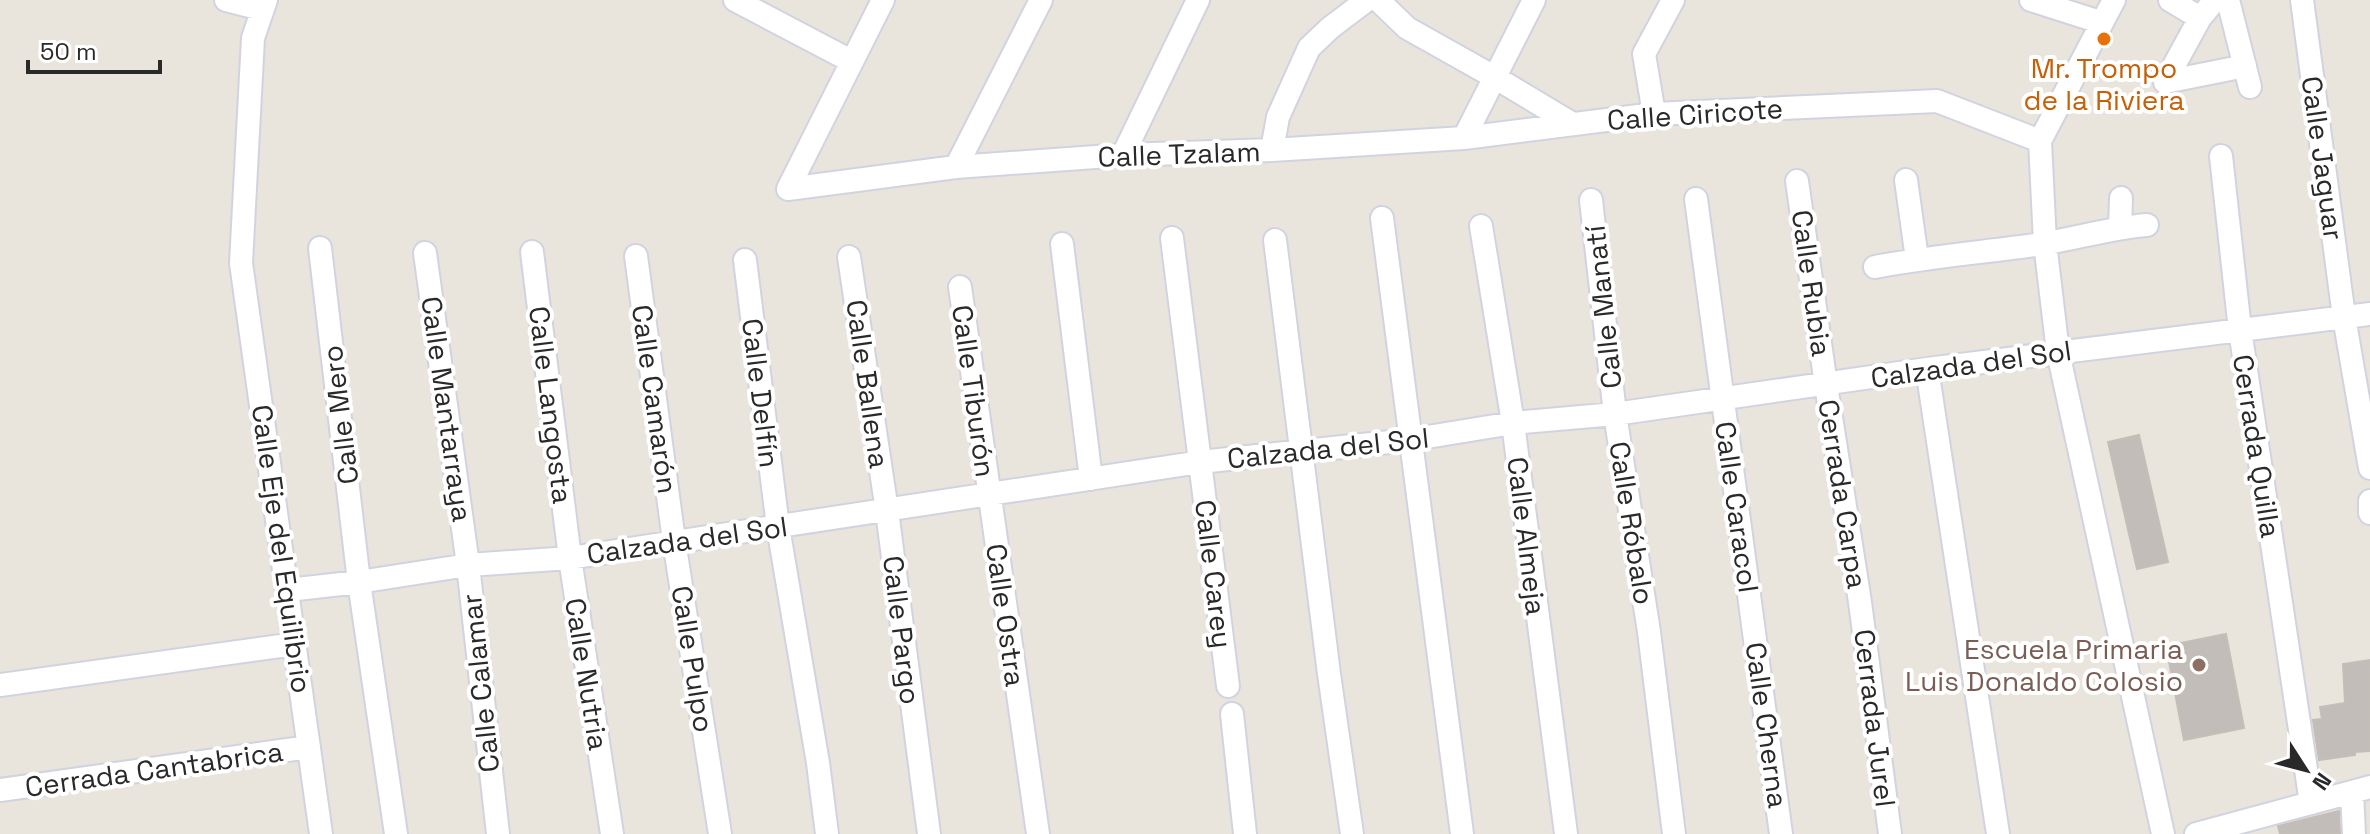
<svg xmlns="http://www.w3.org/2000/svg" width="2370" height="834" viewBox="0 0 2370 834" font-family="'Space Grotesk',sans-serif">
	<style>
		.building { fill: #c2bdb8; stroke: #c4bfb6; stroke-width: 2 }
		.lines { fill: none; stroke-linecap: round; stroke-linejoin: round }
		.minor-casing { stroke: #d1d4e0; stroke-width: 26 }
		.minor { stroke: #fff; stroke-width: 22 }
		.food-dot { fill: #e8710a; stroke: #fff; stroke-width: 3 }
		.education-dot { fill: #8d6e63; stroke: #fff; stroke-width: 3 }
		.labels { text-anchor: middle; dominant-baseline: central; stroke-width: 8; stroke-linejoin: round; paint-order: stroke }
		.food-label { font-size: 28px; fill: #c56008; stroke: #fff }
		.street-label { font-size: 28px; fill: #292929; stroke: #fff }
		.education-label { font-size: 28px; fill: #785e54; stroke: #fff; text-anchor: end }
	</style>
	<rect width="100%" height="100%" fill="#e9e4dc"/>
	<path class="building" d="M 2139,435 L 2168,562 L 2137,569 L 2108,442 Z
		M 2226,634 L 2244,728 L 2184,740 L 2166,646 Z
		M 2370,660 L 2370,751 L 2355,752 L 2355,755 L 2319,760 L 2313,720 L 2322,719 L 2320,707 L 2345,703 L 2343,664 Z
		M 2339,811 L 2340,834 L 2280,834 L 2278,826 Z"/>
	<g class="lines">
		<defs>
			<path id="minor" d="M 226,0 L 261,9
				M 266,0 L 253,38 L 241,263 L 321,834
				M 735,0 L 851,61
				M 1378,0 L 1407,28 L 1496,78 L 1571,123
				M 2031,0 L 2100,22
				M 2114,0 L 2040,141 L 2045,243 L 2058,352 L 2163,834
				M 2170,0 L 2200,18
				M 2228,0 L 2250,87
				M 2302,0 L 2344,317 L 2370,468
				M 2165,82 L 2200,18 L 2215,0
				M 2165,82 L 2245,66
				M 1654,114 L 1644,54 L 1673,0
				M 1464,138 L 1534,0
				M 1272,150 L 1278,117 L 1309,48 L 1330,28 L 1367,0
				M 1123,155 L 1198,0
				M 2221,156 L 2240,330 L 2311,803
				M 956,167 L 1041,0
				M 1906,180 L 1917,259
				M 1797,181 L 1826,385 L 1860,602 L 1890,834
				M 788,189 L 956,167 L 1123,155 L 1272,150 L 1464,138 L 1654,114 L 1937,101 L 2040,141
				M 788,189 L 883,0
				M 1696,199 L 1781,834
				M 1591,200 L 1615,414 L 1649,632 L 1674,834
				M 1382,218 L 1462,834
				M 1481,226 L 1513,423 L 1566,834
				M 2120,228 L 2121,198
				M 1172,238 L 1228,686
				M 1275,240 L 1329,674 L 1352,834
				M 1062,244 L 1091,479
				M 320,248 L 359,582 L 396,834
				M 532,252 L 570,558 L 612,834
				M 425,253 L 468,565 L 498,834
				M 636,256 L 674,541 L 720,834
				M 849,257 L 887,511 L 929,834
				M 745,260 L 778,527 L 818,763 L 827,834
				M 1875,267 C 1931,256 1987,252 2042,244 C 2078,238 2111,228 2147,225
				M 960,287 L 1038,834
				M 1927,369 L 1998,834
				M 2370,501 L 2370,513
				M 288,590 L 359,582 L 468,565 L 570,558 L 1200,462 L 1409,440 L 1513,423 L 1615,414 L 1927,369 L 2370,314
				M 0,685 L 295,644
				M 1232,714 L 1245,834
				M 0,790 L 309,747
				M 2352,792 L 2354,834
				M 2196,834 L 2370,787"/>
		</defs>
		<use href="#minor" class="minor-casing"/>
		<use href="#minor" class="minor"/>
	</g>
	<circle class="food-dot" cx="2104" cy="39" r="8"/>
	<circle class="education-dot" cx="2199" cy="665" r="8"/>
	<g class="labels">
		<g class="food-label">
			<text x="2104" y="68">Mr. Trompo<tspan x="2104" dy="32">de la Riviera</tspan></text>
		</g>
		<g class="street-label">
			<text transform="translate(1695 114) rotate(-4)">Calle Ciricote</text>
			<text transform="translate(1179 154) rotate(-2)">Calle Tzalam</text>
			<text transform="translate(2323 158) rotate(82)">Calle Jaguar</text>
			<text transform="translate(1812 283) rotate(82)">Calle Rubia</text>
			<text transform="translate(1603 307) rotate(-96)">Calle Manatí</text>
			<text transform="translate(1971 364) rotate(-8)">Calzada del Sol</text>
			<text transform="translate(868 384) rotate(82)">Calle Ballena</text>
			<text transform="translate(974 391) rotate(82)">Calle Tiburón</text>
			<text transform="translate(761 393) rotate(83)">Calle Delfín</text>
			<text transform="translate(655 399) rotate(82)">Calle Camarón</text>
			<text transform="translate(551 405) rotate(83)">Calle Langosta</text>
			<text transform="translate(447 409) rotate(82)">Calle Mantarraya</text>
			<text transform="translate(340 415) rotate(-97)">Calle Mero</text>
			<text transform="translate(2257 446) rotate(81)">Cerrada Quilla</text>
			<text transform="translate(1328 448) rotate(-6)">Calzada del Sol</text>
			<text transform="translate(1843 494) rotate(81)">Cerrada Carpa</text>
			<text transform="translate(1737 507) rotate(82)">Calle Caracol</text>
			<text transform="translate(1632 523) rotate(81)">Calle Róbalo</text>
			<text transform="translate(1527 536) rotate(83)">Calle Almeja</text>
			<text transform="translate(687 540) rotate(-8)">Calzada del Sol</text>
			<text transform="translate(282 549) rotate(82)">Calle Eje del Equilibrio</text>
			<text transform="translate(1214 574) rotate(83)">Calle Carey</text>
			<text transform="translate(1006 615) rotate(82)">Calle Ostra</text>
			<text transform="translate(902 630) rotate(83)">Calle Pargo</text>
			<text transform="translate(693 659) rotate(81)">Calle Pulpo</text>
			<text transform="translate(587 674) rotate(81)">Calle Nutria</text>
			<text transform="translate(480 683) rotate(-96)">Calle Calamar</text>
			<text transform="translate(1875 718) rotate(83)">Cerrada Jurel</text>
			<text transform="translate(1767 725) rotate(82)">Calle Cherna</text>
			<text transform="translate(154 769) rotate(-8)">Cerrada Cantabrica</text>
		</g>
		<g class="education-label">
			<text x="2183" y="649">Escuela Primaria<tspan x="2183" dy="32">Luis Donaldo Colosio</tspan></text>
		</g>
	</g>
	<g transform="translate(2306 770) rotate(126)" stroke="#ffffff" stroke-width="6" paint-order="stroke">
	<path d="M0-6L14 30L0 20L-14 30Z" fill="#292929"/>
	<text y="-12" font-size="22" font-weight="bold" text-anchor="middle" fill="#292929">N</text>
	</g>
	<path d="M28 60v12h132v-12" fill="none" stroke="#292929" stroke-width="4"/>
	<text x="40" y="60" font-size="24" fill="#292929" stroke="#ffffff" stroke-width="6" paint-order="stroke">50 m</text>
</svg>
